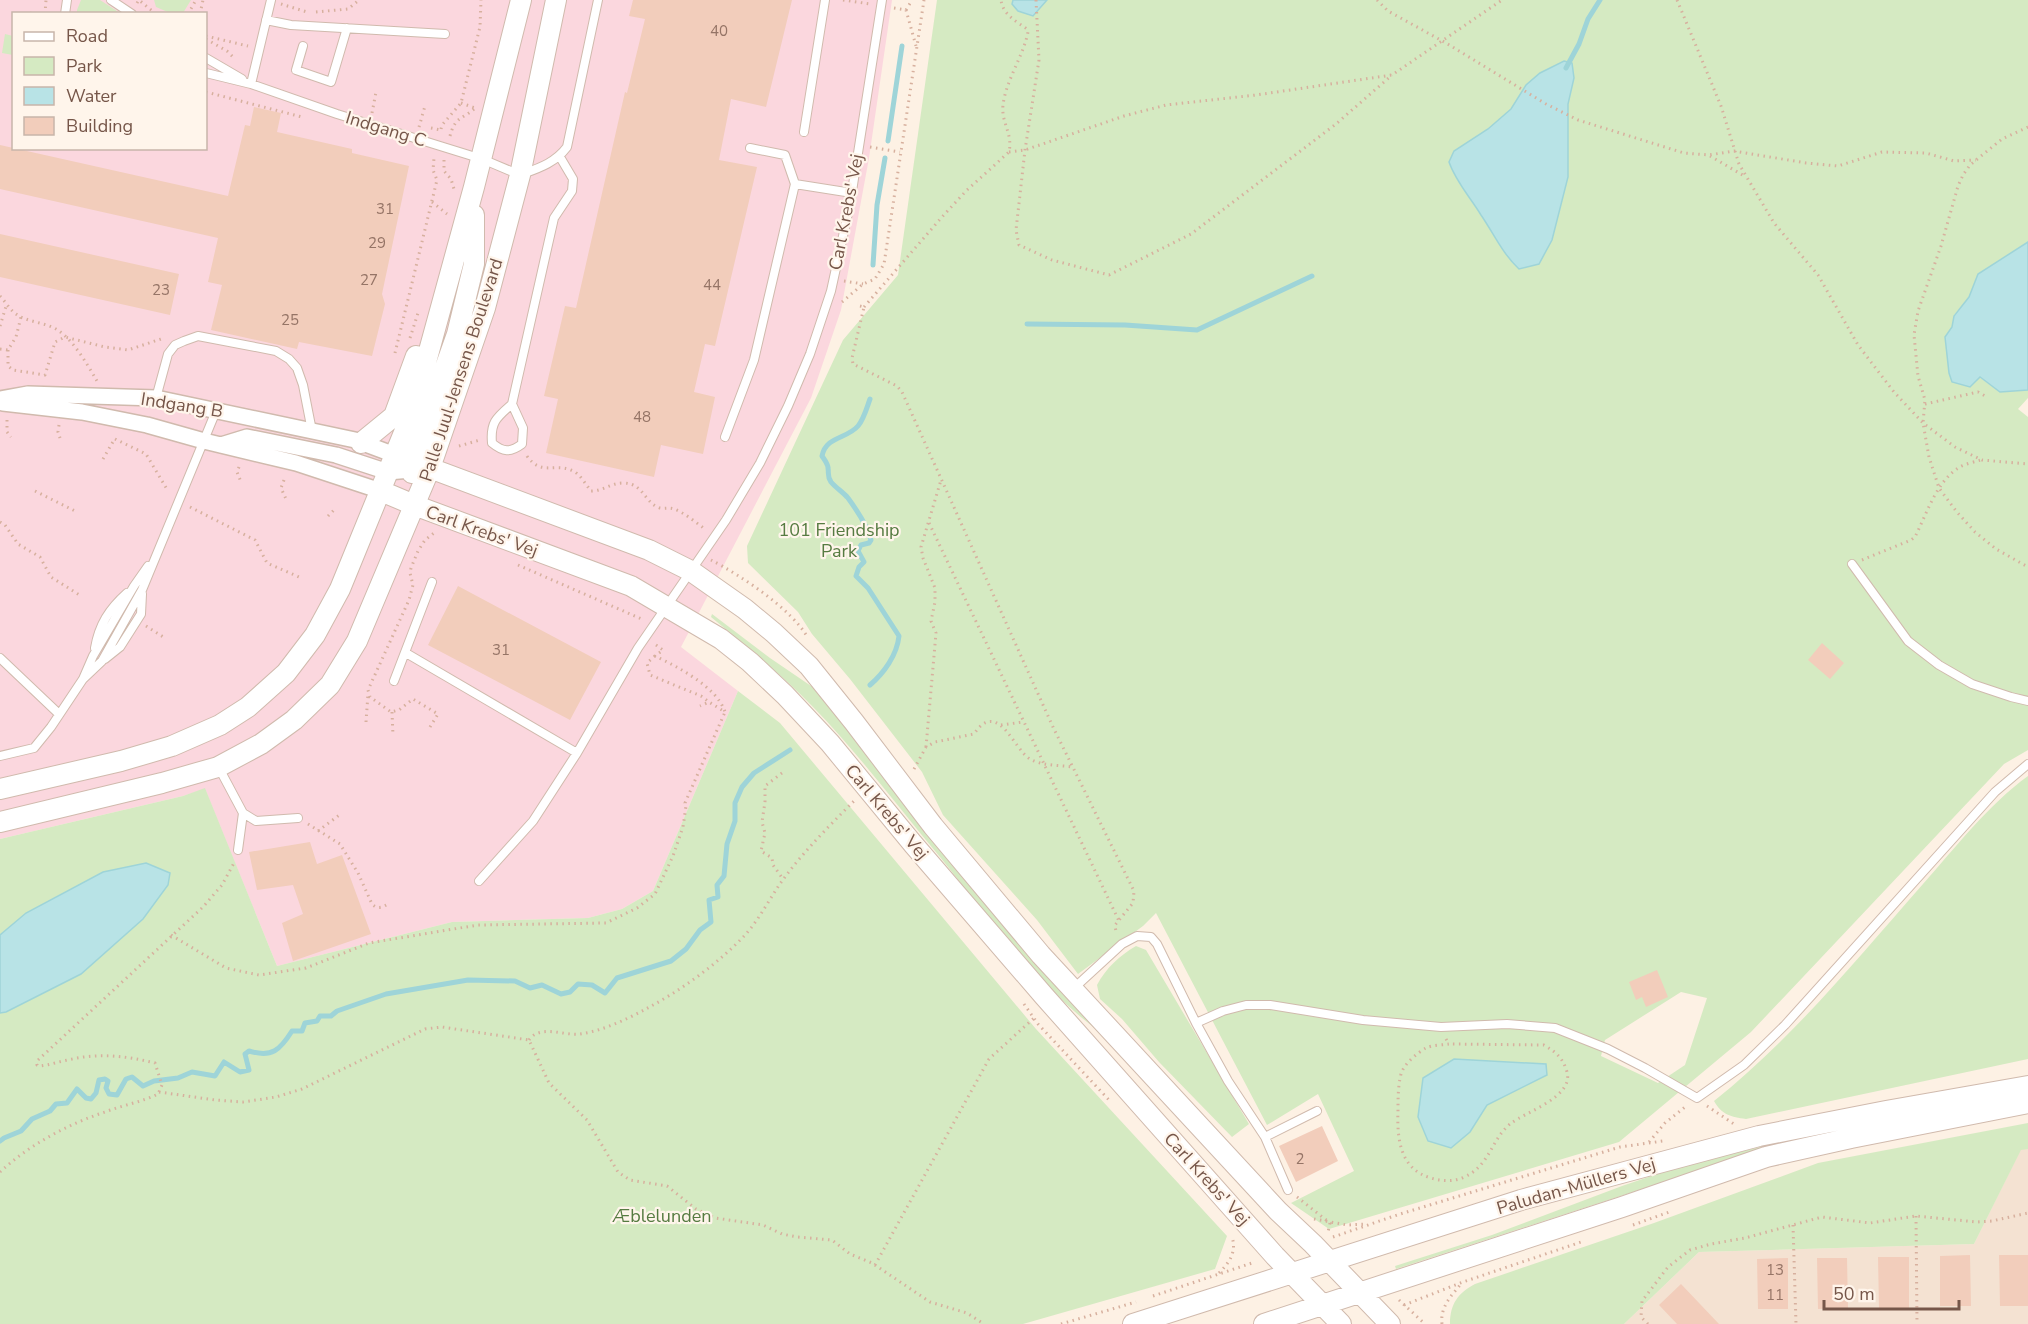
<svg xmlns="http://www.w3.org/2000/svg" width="2028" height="1324" viewBox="0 0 2028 1324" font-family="'Nunito Sans',sans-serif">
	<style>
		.residential { fill: #f4e2d2 }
		.medical { fill: #fbd7de; fill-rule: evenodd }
		.green { fill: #d5eac2; fill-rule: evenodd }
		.water { fill: #b8e3e6; stroke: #9ed4d8; stroke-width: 1.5 }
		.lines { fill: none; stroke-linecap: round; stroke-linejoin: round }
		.stream { stroke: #9ed4d8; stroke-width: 5 }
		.building { fill: #f2cdbb }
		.service-casing { stroke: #d0baad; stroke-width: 10 }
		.minor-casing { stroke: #d0baad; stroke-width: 18 }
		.tertiary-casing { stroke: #d0baad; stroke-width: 22 }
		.path { stroke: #d7b09e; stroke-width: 3; stroke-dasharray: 1.5 4.5; stroke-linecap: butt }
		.service { stroke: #fff; stroke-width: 8 }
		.minor { stroke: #fff; stroke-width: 15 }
		.tertiary { stroke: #fff; stroke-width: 20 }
		.labels { text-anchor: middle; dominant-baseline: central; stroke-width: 4.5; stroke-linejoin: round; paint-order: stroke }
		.number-label { font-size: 15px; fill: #957466 }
		.street-label { font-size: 18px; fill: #765649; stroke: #fff5eb }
		.park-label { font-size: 18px; fill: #567b41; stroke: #fff5eb }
	</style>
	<rect width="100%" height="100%" fill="#fdf1e4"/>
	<path class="residential" d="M 2021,1149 L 2028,1149 L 2028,1324 L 1624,1324 L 1699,1252 L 1974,1244 Z"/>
	<path class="medical" d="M 0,0 L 892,0 L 869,158 L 841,310 L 811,398 L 681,647 L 738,691 L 653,891 L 622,909 L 588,918 L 452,922 L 277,966 L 205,789 L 183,796 L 0,839 ZM 14,14 L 206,14 L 206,148 L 14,148 Z"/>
	<path class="green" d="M 81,0 L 100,0 L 120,13 L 77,13 L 77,10 Z
		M 154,0 L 191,0 L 183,13 L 170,13 L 156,7 Z
		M 937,0 L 2028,0 L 2028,242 L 1978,274 L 1969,298 L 1954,315 L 1952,327 L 1979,377 L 2000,392 L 2028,390 L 2028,398 L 2018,409 L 2028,417 L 2028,750 L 2004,764 L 1751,1032 L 1619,1142 L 1329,1229 L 1291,1203 L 1354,1171 L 1318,1094 L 1267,1125 L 1156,913 L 1143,926 L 1078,974 L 1037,920 L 943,815 L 922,772 L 850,679 L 812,634 L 798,612 L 748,563 L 747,546 L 843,340 L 898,275 ZM 1681,992 L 1707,998 L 1685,1065 L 1658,1083 L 1601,1056 L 1605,1040 Z
		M 5,34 L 13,36 L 13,55 L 2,53 Z
		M 712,614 L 770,658 L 814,688 L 1286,1230 L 1092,1026 C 1035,982 985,913 940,857 C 898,807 859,754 813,707 C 781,674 746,646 711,617 Z
		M 738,691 L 780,723 L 1036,1029 L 1227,1236 L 1215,1269 L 1023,1324 L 0,1324 L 0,1013 L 6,1012 L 81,974 L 143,919 L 26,913 L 0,935 L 0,839 L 183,796 L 205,788 L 277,966 L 452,922 L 588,918 L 622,909 L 653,891 Z
		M 2028,776 L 2028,1059 L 1746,1119 C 1731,1117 1722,1115 1714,1101 C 1793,1038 1857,959 1923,884 C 1956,847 1988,805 2028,776 Z
		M 1136,946 L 1146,950 L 1249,1124 L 1232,1137 L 1159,1062 L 1122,1019 L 1100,999 L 1097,985 C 1106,968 1119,956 1136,946 Z
		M 1973,1103 L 1682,1176 L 1396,1269 L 1395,1266 L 1492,1235 L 1622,1186 L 1678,1167 L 1800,1137 Z
		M 2028,1123 L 2028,1149 L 2021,1150 L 1974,1244 L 1699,1252 L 1624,1324 L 1450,1324 C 1450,1304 1458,1293 1475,1284 L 1654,1223 L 1818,1163 Z"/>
	<path class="water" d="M 1013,0 L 1047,0 L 1033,16 L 1018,11 L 1012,4 Z
		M 1564,61 L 1572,63 L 1574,78 L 1568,104 L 1568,177 L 1552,240 L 1539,264 L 1519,269 C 1502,253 1494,234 1481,215 C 1470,197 1456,182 1449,162 L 1454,151 L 1488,129 L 1511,109 L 1526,85 L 1540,73 Z
		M 2028,242 L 2028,390 L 2000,392 L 1980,377 L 1970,387 L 1952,382 L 1949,373 L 1945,337 L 1952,327 L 1954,316 L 1969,297 L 1978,274 Z
		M 146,863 L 170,873 L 168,885 L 143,919 L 81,974 L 6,1012 L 0,1013 L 0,935 L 26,913 L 103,872 Z
		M 1454,1059 L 1546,1064 L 1547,1075 L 1487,1105 L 1470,1132 L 1451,1148 L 1428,1141 L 1418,1117 L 1423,1078 Z"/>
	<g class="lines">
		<path class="stream" d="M 1566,68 L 1579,44 L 1588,19 L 1600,0
			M 888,141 L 902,46
			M 873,265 L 877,205 L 885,158
			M 1027,324 L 1125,325 L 1197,330 L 1312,276
			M 870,685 C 884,673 897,655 899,636 L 868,588 L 856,576 L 859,567 L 864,562 L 858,551 L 861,545 L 869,543 L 871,540 C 868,527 856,509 848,498 C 843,492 836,488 831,482 C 827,476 829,474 828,468 C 828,464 824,459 822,456 C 826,436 847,439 858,426 C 864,419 867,407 870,399
			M 0,1141 L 4,1138 L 21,1131 L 32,1119 L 50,1111 L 56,1104 L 67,1103 L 77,1089 L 86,1098 L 91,1099 L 96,1093 L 99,1080 L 105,1079 L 108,1081 L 106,1088 L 109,1094 L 117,1095 L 126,1079 L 132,1077 L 143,1086 L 154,1081 L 178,1078 L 192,1072 L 215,1076 L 224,1062 L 240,1072 L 249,1070 L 245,1054 L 249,1051 C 272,1058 280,1050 292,1031 L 302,1031 L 305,1023 L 317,1021 L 320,1016 L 331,1016 L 337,1011 L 386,994 L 468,980 L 515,981 L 530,988 L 542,985 L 561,994 L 570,992 L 578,984 L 592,985 L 605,993 L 617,978 L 671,961 L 686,949 L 700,930 L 711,922 L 709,900 L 718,897 L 717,885 L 724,876 L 727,844 L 735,821 L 735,803 L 742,787 L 754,773 L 790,750"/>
	</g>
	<path class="building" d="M 633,0 L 792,0 L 766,107 L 731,99 L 719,160 L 757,167 L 715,346 L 705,344 L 694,392 L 715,397 L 703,454 L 661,445 L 654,477 L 546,453 L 558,399 L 544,396 L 565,306 L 576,308 L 625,92 L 627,93 L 645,19 L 629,16 Z
		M 254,107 L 281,113 L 277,132 L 352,149 L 352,153 L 409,166 L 382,294 L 385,304 L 372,356 L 299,342 L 297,349 L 211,330 L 222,285 L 208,282 L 218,238 L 0,189 L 0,145 L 228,196 L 245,125 L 250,126 Z
		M 0,234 L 179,274 L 170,315 L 0,277 Z
		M 458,586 L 601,662 L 570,720 L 428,645 Z
		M 1822,643 L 1844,663 L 1830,679 L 1808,660 Z
		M 310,842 L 317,864 L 342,855 L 371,934 L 293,961 L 282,923 L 303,914 L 293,885 L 257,890 L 249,852 Z
		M 1657,970 L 1668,997 L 1646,1007 L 1642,997 L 1636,1000 L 1629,982 Z
		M 1322,1126 L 1338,1161 L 1296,1182 L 1279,1146 Z
		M 1970,1255 L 1971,1306 L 1940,1306 L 1940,1256 Z
		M 1999,1255 L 2028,1255 L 2028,1306 L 2000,1306 Z
		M 1878,1257 L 1909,1257 L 1909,1308 L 1879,1308 Z
		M 1788,1258 L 1788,1309 L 1758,1309 L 1757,1259 Z
		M 1817,1258 L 1847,1258 L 1848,1308 L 1818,1309 Z
		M 1681,1284 L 1719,1324 L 1677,1324 L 1659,1305 Z"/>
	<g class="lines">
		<defs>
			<path id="service" d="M 111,0 L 132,14
				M 65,14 L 67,0
				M 266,20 L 291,25 L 445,34
				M 303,46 L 296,70 L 331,82 L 347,28
				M 206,58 L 242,79
				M 206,73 L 251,84 L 337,114 L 482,159 L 520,175 C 539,168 555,163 567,147 L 598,0
				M 251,84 L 271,0
				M 804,132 L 825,0
				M 750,148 L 785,155 L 795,184 L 852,193
				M 156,398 L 168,354 L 175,345 L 184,341 L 198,336 L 276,351 L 289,359 L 297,368 L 303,385 L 312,431
				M 512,404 L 523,428 L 522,444 C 510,453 503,452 492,443 C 490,422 497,417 512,404 L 554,218 L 572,191 L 573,179 L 560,157
				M 725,437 L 754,360 L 795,184
				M 1852,564 L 1908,641 L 1939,665 L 1972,684 L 2011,697 L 2028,701
				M 95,648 C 99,625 109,609 127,593
				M 406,653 L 577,753
				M 0,658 L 59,714
				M 105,659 L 120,647 L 141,614 L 142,594
				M 83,679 L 102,661 L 142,590 L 216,411
				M 394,681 L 432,582
				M 0,756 L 34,748 L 51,727 L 83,679 L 93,656 L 134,586 L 148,566
				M 219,768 L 243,813 L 256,821 L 298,818
				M 238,850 L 243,813
				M 479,881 L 533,821 L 577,753 L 638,648 L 726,520 L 760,463 L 788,406 L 810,354 L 831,291 L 850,204 L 882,0
				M 1073,989 L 1122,944 L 1137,936 L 1151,937 L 1157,944 L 1196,1023 L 1228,1081 L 1265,1137 L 1288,1190
				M 1196,1023 L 1223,1011 L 1246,1005 L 1270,1005 L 1363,1020 L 1441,1027 L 1507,1024 L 1555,1028 L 1608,1049 L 1645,1068 L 1697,1098 L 1744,1065 L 1785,1025 L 1995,792 L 2028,764
				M 1265,1137 L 1317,1111"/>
			<path id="minor" d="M 0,399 L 28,394 L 156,398 L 355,440 L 395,455
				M 3,403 L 82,412 L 147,425 L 204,441 L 296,463 L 381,491
				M 221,445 L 247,437 L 336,455 L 388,472 L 422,469"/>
			<path id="tertiary" d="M 361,443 L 394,416 L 416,356
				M 395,455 L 649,550 L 691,571 L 745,609 L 774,633 L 809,666 L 854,722 L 933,826 L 1041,955 L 1278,1211 L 1313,1244 L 1390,1324
				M 412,473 L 413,462 L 424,427 L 457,334 L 474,264 L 474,215
				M 381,491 L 414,505 L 631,586 L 721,639 L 750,662 L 785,695 L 830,743 L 913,844 L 1044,996 L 1275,1256 L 1341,1324
				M 0,789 L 121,761 L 172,746 L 220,725 L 248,707 L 286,673 L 315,635 L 340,589 L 412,413 L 474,187 L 521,0
				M 0,822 L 162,783 L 218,767 L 261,744 L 294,720 L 330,685 L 357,641 L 430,468 L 485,308 L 520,175 L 556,0
				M 1133,1324 L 1521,1200 L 1759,1136 L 1886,1111 L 2028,1086
				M 1264,1324 L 1622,1207 L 1766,1157 L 1851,1138 L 2028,1103"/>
		</defs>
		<use href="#service" class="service-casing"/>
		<use href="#minor" class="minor-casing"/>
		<use href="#tertiary" class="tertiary-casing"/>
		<path class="path" d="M 843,0 L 870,4
			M 1036,0 L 1039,60 L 1025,150 L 1016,230 L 1019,245 L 1052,260 L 1109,275 L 1191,234 L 1336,124 L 1392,75
			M 1377,0 L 1388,11 L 1446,43 L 1546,104 L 1578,120 L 1684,153 L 1709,155 L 1734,151 L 1806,163 L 1838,166 L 1882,152 L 1926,153 L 1954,161 L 1976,160
			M 1677,0 L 1721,106 L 1739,164 L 1774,223 L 1818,275 L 1858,345 L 1894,392 L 1923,423 L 1955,447 L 1982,460 L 2028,464
			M 137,3 L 139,0 L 156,14
			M 281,4 L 307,12
			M 894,8 L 906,10 L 916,46
			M 906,10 L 912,0
			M 316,12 L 348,9 L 359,0
			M 30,13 L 33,14
			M 45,14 L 46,0
			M 188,14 L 196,0
			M 200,14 L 203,0
			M 206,36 L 248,46
			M 206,39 L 227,51 L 234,58
			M 206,92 L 302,117
			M 461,103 L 475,108
			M 372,113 L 376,92
			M 419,127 L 425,106
			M 2028,127 L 2002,139 L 1970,165 L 1963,175 L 1958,186 L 1941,246 L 1918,311 L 1914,335 L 1918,376 L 1925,400 L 1923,423 L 1929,457 L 1939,488 L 1956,511 L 1975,532 L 1996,549 L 2028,567
			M 431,128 L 441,130
			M 441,129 L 442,125 L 461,103 L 480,27 L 481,0
			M 450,136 C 455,117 461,120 474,109
			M 870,147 L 900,152
			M 1009,152 L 1025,150 L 1124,116 L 1166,105 L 1256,95 L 1392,75 L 1502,0
			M 1710,156 L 1746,177
			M 444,160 L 444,171 L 451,179 L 454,189
			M 432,202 L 447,214
			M 844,281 L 863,284
			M 0,296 C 5,301 10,310 16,314 C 27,322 43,322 56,329 C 73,339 87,364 97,381
			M 842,302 L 863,284 L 875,279 L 884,264 L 924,0
			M 860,306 L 864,307 L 852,358 L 853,364 L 897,386 L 902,392 L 1053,727 L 1134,891 L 1133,903 L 1115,925 L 1116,932
			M 864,307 L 942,217 L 966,191 L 1009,152 C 1013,133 1001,123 1003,105 C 1006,80 1023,57 1028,32 L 1027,29 C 1016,21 1003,15 1001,0
			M 0,326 L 7,303
			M 410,338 L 418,313
			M 0,349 L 8,350 L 16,337 L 21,317
			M 8,350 L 8,366 L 13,370 L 45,375 L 55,342 L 65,337 L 105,347 L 128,350 L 164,338
			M 395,353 L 437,180 L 433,170 L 434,158
			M 1925,404 L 1978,392 L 1987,397
			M 7,420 L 7,432 L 11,437
			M 59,425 L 58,432 L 61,441
			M 115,439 L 146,454 L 168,491
			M 459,446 L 480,440
			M 527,456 C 541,476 554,463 571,470 C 580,473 585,484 591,491 C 603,491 611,483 623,483 C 644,483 644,503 660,508 C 665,509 669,507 674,509 C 685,513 695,522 705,529
			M 103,459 L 114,440
			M 239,467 L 237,472 L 241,482
			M 284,480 L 281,488 L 286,499
			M 35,491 L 77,512
			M 190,507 L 255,540 L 267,563 L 299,577
			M 328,516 L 336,508
			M 0,522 L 5,525 L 18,544 L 40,557 L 51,577 L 81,596
			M 929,523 L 1119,921
			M 711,560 C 740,575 792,609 808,638
			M 1862,560 L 1911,540 L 1915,537 C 1927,513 1936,483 1958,468 C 1964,464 1974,462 1981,460
			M 518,565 L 644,620
			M 146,626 L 165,638
			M 656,645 L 663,650 L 655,656 C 678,667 717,687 725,712 L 709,702 L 700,706
			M 655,656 L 647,663 L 650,675 L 701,696 L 709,702
			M 392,712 L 393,736
			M 366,722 L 368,694
			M 1001,725 L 1023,722
			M 430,727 L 438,714 L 413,699 L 399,710 L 391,712 L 370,697 L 368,690 L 409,600 L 413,585 L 410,573 L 411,568 L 418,551 L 425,540 L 434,533
			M 926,747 L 936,633 L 931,621 L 935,602 L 935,588 L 923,558 L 921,547 L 941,480
			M 914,769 L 926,747 L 935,742 L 974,734 C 998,698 1014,750 1030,759 C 1042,766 1059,765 1073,767
			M 782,773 L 765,786 L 765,802 L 762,822 L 765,833 L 761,851 L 772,858 L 773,865 L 783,879
			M 308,824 L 340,844 L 358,873 L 372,904 C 378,910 383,907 390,903
			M 318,831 L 342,813
			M 171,935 L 226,968 L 259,975 L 306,968 L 369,943 L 478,925 L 606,923 L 637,908 L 655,894 L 673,856 L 683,827 L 686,806 L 685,803 L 725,712
			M 1024,1004 L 1038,1024 L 1109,1100
			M 1446,1039 L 1449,1044 C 1442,1045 1432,1045 1426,1048 C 1417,1053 1404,1064 1401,1074 C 1398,1086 1398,1098 1398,1110 C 1397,1137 1399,1169 1431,1178 C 1441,1181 1452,1182 1462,1178 C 1490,1167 1490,1141 1510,1124 C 1525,1112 1574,1097 1567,1072 C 1563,1058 1556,1052 1544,1045 L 1449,1044
			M 529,1040 C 540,1024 564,1036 580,1034 C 602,1031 625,1020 644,1010 C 680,991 718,964 746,934 C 760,918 770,898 782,881 C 803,852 830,825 855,800
			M 159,1092 L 215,1100 L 243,1102 L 276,1097 L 302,1089 L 425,1029 L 442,1027 L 529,1040 L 549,1083 L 587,1120 L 618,1172 L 630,1180 L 667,1186 L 696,1209 L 715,1218 L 763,1225 L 782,1234 L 797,1237 L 832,1240 L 850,1254 L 872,1263 L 930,1302 L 967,1313 L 984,1324
			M 1707,1106 L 1734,1124
			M 1649,1142 L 1665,1123 L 1685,1107
			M 0,1172 C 29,1145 68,1124 105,1112 C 123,1105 142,1102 158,1094 L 162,1085 L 155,1063 C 127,1056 100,1053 72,1059 C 61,1061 50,1065 40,1066 L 37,1065 L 37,1061 L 203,907 L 222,885 L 235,861
			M 1297,1197 L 1330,1223 L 1328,1232
			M 1916,1216 L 1917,1324
			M 1314,1219 L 1347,1225 L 1367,1224
			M 1633,1225 L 1672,1211
			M 1793,1225 L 1796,1324
			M 1333,1237 L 1397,1215 L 1620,1147 L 1663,1141
			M 875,1265 L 989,1059 L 1034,1018
			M 1219,1273 C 1229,1263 1237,1252 1232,1237
			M 1153,1296 L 1255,1262
			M 1399,1300 L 1425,1324
			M 1404,1305 L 1463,1282 L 1584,1241
			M 1061,1324 L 1136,1302
			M 1442,1324 C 1440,1307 1451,1296 1461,1284
			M 1648,1324 L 1641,1317 L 1642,1301 L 1668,1267 L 1690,1250 L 1711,1244 L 1745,1238 L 1822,1217 L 1870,1223 L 1916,1216 L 1977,1222 L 1992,1221 L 2028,1213"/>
		<use href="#service" class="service"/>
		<use href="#minor" class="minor"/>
		<use href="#tertiary" class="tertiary"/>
	</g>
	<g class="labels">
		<g class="number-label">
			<text x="719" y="31">40</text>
			<text x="385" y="209">31</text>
			<text x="377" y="243">29</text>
			<text x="369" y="280">27</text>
			<text x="712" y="285">44</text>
			<text x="161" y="290">23</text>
			<text x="290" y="320">25</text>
			<text x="642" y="417">48</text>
			<text x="501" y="650">31</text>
			<text x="1300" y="1159">2</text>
			<text x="1775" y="1270">13</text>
			<text x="1775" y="1295">11</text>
		</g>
		<g class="street-label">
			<text transform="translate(386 129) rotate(17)">Indgang C</text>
			<text transform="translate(846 212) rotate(-79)">Carl Krebs' Vej</text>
			<text transform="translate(461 370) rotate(-72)">Palle Juul-Jensens Boulevard</text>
			<text transform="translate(182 405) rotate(9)">Indgang B</text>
			<text transform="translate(482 531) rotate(20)">Carl Krebs' Vej</text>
			<text transform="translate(887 812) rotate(50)">Carl Krebs' Vej</text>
			<text transform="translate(1207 1179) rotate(48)">Carl Krebs' Vej</text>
			<text transform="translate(1576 1186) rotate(-16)">Paludan-Müllers Vej</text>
		</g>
		<g class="park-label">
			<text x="839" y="530">101 Friendship<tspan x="839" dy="21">Park</tspan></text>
			<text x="662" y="1216">Æblelunden</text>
		</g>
	</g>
	<rect x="12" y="12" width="195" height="138" fill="#fff5eb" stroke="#c8b5aa" stroke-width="1.5"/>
	<rect x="24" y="32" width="30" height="9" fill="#ffffff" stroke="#c8b5aa" stroke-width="1.5"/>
	<text x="66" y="42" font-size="18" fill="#765649">Road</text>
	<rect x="24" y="57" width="30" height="18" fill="#d5eac2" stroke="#c8b5aa" stroke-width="1.5"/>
	<text x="66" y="72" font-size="18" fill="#765649">Park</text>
	<rect x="24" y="87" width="30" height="18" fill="#b8e3e6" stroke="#c8b5aa" stroke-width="1.5"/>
	<text x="66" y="102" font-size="18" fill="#765649">Water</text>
	<rect x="24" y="117" width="30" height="18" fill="#f2cdbb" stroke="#c8b5aa" stroke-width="1.5"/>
	<text x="66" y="132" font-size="18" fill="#765649">Building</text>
	<path d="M1824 1300v9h135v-9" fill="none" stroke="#765649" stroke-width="3"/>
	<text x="1833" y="1300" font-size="18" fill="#765649" stroke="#fff5eb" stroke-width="4.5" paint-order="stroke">50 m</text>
</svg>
